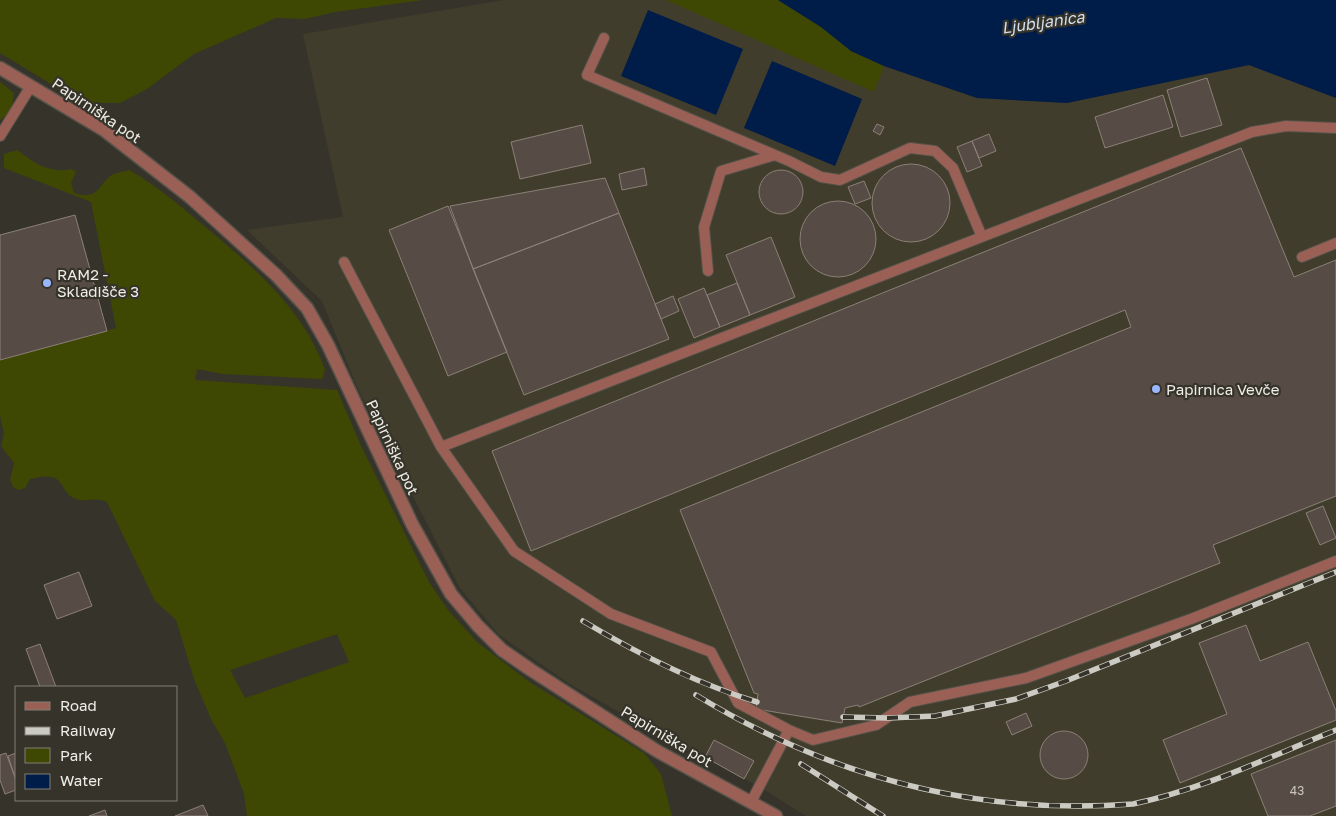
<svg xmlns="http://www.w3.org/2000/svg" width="1336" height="816" viewBox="0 0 1336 816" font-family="'Golos Text',sans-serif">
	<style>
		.built { fill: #413d2c }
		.green { fill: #3e4803; fill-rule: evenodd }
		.water { fill: #001c48 }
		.building { fill: #564c45; stroke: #8b8077 }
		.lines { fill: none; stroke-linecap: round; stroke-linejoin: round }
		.service-casing { stroke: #535248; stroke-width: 12 }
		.minor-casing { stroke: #535248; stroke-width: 15 }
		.service { stroke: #9a6056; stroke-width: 10 }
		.minor { stroke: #9a6056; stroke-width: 12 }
		.rail-casing { stroke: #cccbc3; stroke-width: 5.5 }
		.rail { stroke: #36342a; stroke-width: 4; stroke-dasharray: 11; stroke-linecap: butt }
		.poi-dot { fill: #97b6fd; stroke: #36342a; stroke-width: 2 }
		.labels { text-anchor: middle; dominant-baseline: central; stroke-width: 4.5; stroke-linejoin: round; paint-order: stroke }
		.number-label { font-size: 12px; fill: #c8c5be }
		.street-label { font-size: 15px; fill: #eeede6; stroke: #36342a }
		.poi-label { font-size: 15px; fill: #eeede6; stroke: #36342a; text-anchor: start }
		.water-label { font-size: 16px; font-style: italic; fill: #d2dff1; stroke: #36342a }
	</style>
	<rect width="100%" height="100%" fill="#36342a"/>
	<path class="built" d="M 504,0 L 778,0 L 851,52 L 884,66 L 977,98 L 1067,103 L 1249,65 L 1336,98 L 1336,816 L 806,816 L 760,787 L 662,736 L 568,683 L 498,634 L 460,588 L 357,387 L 322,301 L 247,230 L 343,217 L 303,34 Z"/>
	<path class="green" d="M 0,0 L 423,0 L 335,12 L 305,19 L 276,18 L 194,54 L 147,89 L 120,103 L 93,103 L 61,90 L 0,53 Z
		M 666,0 L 778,0 L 821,27 L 851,51 L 884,66 L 874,92 Z
		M 0,82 L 14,93 C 13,106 11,113 0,120 Z
		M 17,150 C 35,163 49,174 72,169 L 76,172 L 71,183 L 74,193 C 97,200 96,189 110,176 C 114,173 123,172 129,170 C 156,185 179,205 203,225 C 252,266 303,308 325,370 L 322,379 L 222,374 L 197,369 L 195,380 L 337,390 L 361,446 L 429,582 L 448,610 L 477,642 L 528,681 L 644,753 L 661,774 L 672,816 L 247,816 L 244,794 L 225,743 L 211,719 L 194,679 L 176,620 L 155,601 L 107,502 C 97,497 90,501 80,500 C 55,495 71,468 30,479 L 25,488 L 19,490 L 14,488 L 10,480 L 14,463 L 1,446 L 4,434 L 0,416 L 0,360 L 116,328 L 91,202 L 4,168 L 4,154 ZM 337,634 L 349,662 L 245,698 L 230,670 Z"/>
	<path class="water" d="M 778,0 L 1336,0 L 1336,98 L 1249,65 L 1067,103 L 977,98 L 884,66 L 851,51 L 821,27 Z
		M 648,10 L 743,49 L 716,115 L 621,76 Z
		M 772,61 L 862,99 L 835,166 L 744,128 Z"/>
	<path class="building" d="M 1207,78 L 1222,125 L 1181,137 L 1167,90 Z
		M 1163,95 L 1173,127 L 1105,148 L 1095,117 Z
		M 877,124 L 884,127 L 880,135 L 873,131 Z
		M 582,125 L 591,163 L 520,179 L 511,142 Z
		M 989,134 L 996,151 L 979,158 L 972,141 Z
		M 972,141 L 982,166 L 967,172 L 957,147 Z
		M 1241,148 L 1294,277 L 1336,260 L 1336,496 L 1213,545 L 1220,563 L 859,707 L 858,705 L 845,708 L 842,723 L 756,709 L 758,694 L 754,693 L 680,510 L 1131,327 L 1125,310 L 531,551 L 492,451 Z
		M872 203a39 39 0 1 1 78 0a39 39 0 1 1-78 0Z
		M 644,168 L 647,185 L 622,190 L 619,174 Z
		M759 192a22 22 0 1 1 44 0a22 22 0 1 1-44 0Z
		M 605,178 L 619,213 L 473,269 L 450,206 Z
		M 864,181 L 871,198 L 855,204 L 848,187 Z
		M800 239a38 38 0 1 1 76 0a38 38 0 1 1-76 0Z
		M 448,206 L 507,352 L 448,376 L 389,230 Z
		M 619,213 L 669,339 L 524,395 L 473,269 Z
		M 75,215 L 107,331 L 0,360 L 0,235 Z
		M 771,237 L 795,297 L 750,315 L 726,255 Z
		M 737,283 L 750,315 L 720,327 L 707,295 Z
		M 704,288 L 720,327 L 694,338 L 678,299 Z
		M 673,296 L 679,311 L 661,319 L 655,304 Z
		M 1323,506 L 1336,538 L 1320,545 L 1306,513 Z
		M 79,572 L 92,606 L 57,619 L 44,585 Z
		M 1246,625 L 1260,661 L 1308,642 L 1336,711 L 1336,720 L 1180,783 L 1163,740 L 1227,714 L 1199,643 Z
		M 40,644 L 56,687 L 40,687 L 26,649 Z
		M 1026,713 L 1032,726 L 1012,735 L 1006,722 Z
		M1040 755a24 24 0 1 1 48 0a24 24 0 1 1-48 0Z
		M 714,740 L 754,761 L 744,779 L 705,757 Z
		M 1336,740 L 1336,806 L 1310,816 L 1268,816 L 1251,774 Z
		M 6,753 L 16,780 L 16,790 L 5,794 L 0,780 L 0,755 Z
		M 16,753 L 16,780 L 8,756 Z
		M 203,805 L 208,816 L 175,816 Z
		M 105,810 L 107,816 L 89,816 Z"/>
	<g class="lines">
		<defs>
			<path id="service" d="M 604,38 L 587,75 L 789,161 L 821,177 L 840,180 L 910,148 L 935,151 L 953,168 L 982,237
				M 0,136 L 31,86
				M 1302,257 L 1336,243
				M 344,262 L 441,447 L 514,551 L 611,614 L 711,652 L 738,703 L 789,730 L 813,740 L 876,725 L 910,702 L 1026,678 L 1191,619 L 1336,561
				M 708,271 L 704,227 L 721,171 L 775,155
				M 441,447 L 1252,132 L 1286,126 L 1336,128
				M 751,802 L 789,730"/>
			<path id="minor" d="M 0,68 L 104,130 L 190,197 L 276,275 L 307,308 L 328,345 L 412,524 L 451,594 L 478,626 L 502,650 L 531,670 L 657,751 L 776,816"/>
		</defs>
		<use href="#service" class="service-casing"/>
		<use href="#minor" class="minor-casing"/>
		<use href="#service" class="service"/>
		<use href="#minor" class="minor"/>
		<defs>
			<path id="rail" d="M 583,621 C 638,654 695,683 757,702
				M 696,695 C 829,776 975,816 1133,804 C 1204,789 1269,757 1336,730
				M 843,717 L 888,718 L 935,716 L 1016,699 L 1066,681 L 1336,572
				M 801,764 L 883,816"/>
		</defs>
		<use href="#rail" class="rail-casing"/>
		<use href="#rail" class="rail"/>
	</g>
	<g class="poi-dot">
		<circle cx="47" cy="283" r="5"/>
		<circle cx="1156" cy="389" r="5"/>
	</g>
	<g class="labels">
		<g class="number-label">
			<text x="1297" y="790">43</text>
		</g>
		<g class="street-label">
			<text transform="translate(97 110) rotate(34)">Papirniška pot</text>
			<text transform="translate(393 447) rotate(65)">Papirniška pot</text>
			<text transform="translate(667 736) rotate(31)">Papirniška pot</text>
		</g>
		<g class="poi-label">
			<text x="57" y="274">RAM2 -<tspan x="57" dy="17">Skladišče 3</tspan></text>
			<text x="1166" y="389">Papirnica Vevče</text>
		</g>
		<g class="water-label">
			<text transform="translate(1043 22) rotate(-8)">Ljubljanica</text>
		</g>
	</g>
	<rect x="15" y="686" width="162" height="115" fill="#36342a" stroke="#807e75"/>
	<rect x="25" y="702" width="25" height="8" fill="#9a6056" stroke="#807e75"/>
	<text x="60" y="711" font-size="15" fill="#eeede6">Road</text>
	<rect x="25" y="727" width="25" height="8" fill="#cccbc3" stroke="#807e75"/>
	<text x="60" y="736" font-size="15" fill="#eeede6">Railway</text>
	<rect x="25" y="748" width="25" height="15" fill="#3e4803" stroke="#807e75"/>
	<text x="60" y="761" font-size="15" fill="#eeede6">Park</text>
	<rect x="25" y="774" width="25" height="15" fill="#001c48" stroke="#807e75"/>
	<text x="60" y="786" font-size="15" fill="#eeede6">Water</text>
</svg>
